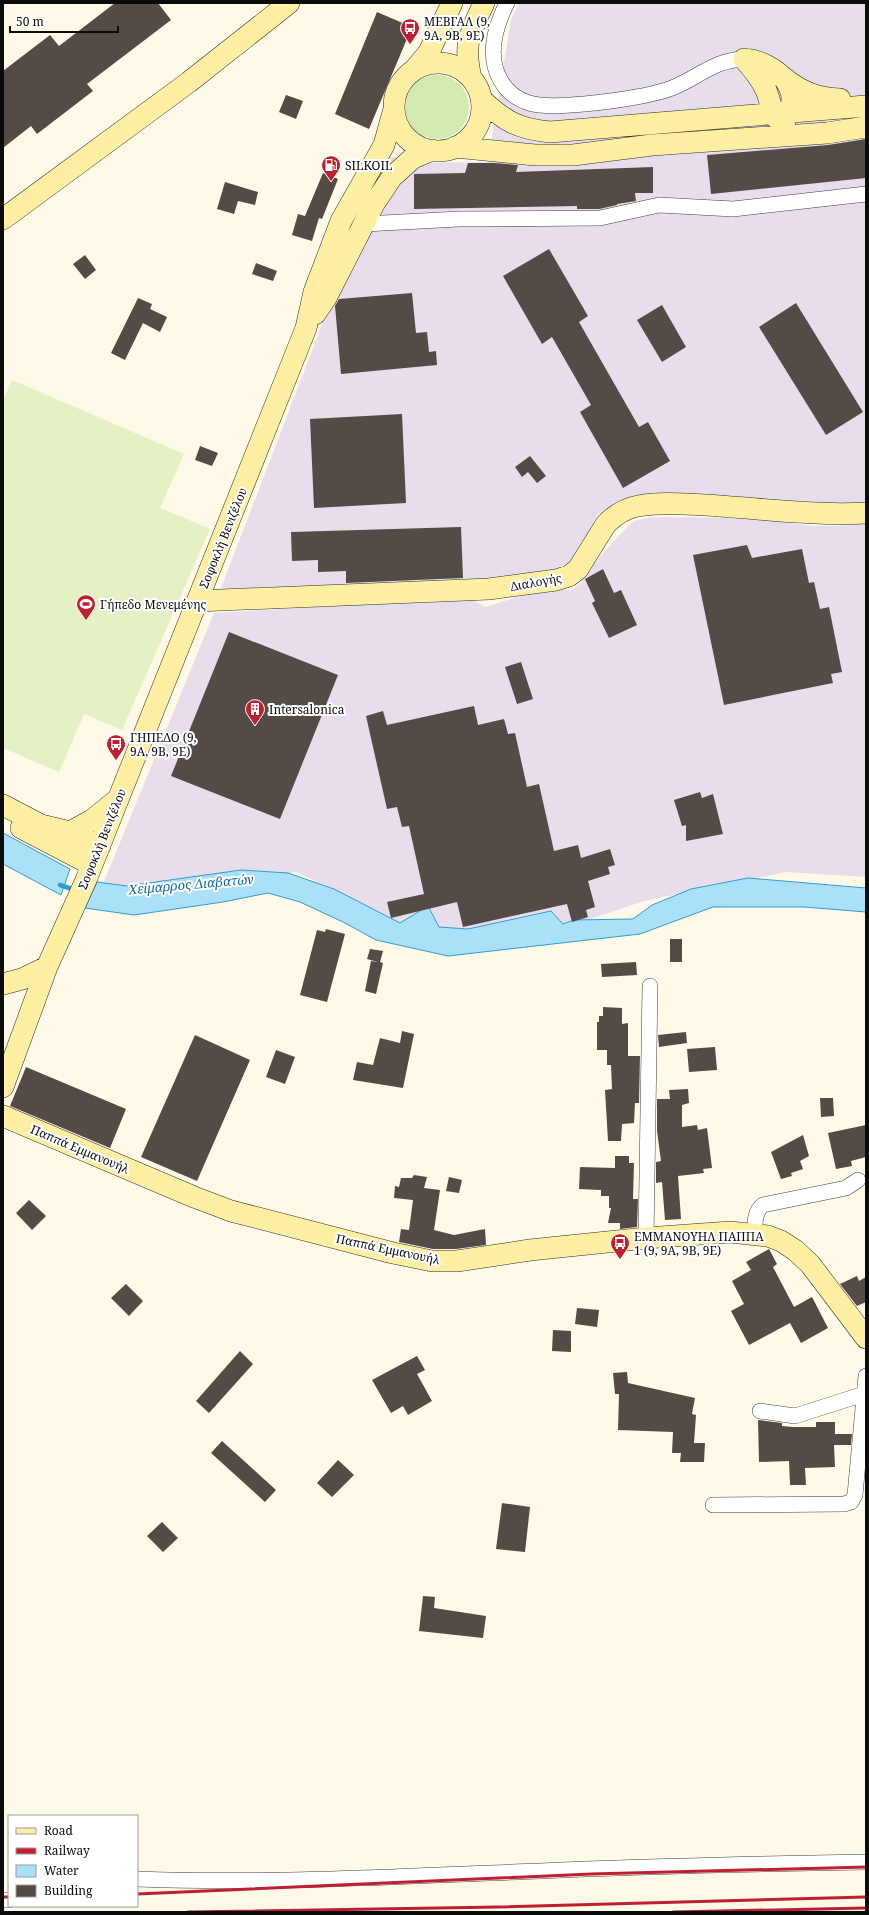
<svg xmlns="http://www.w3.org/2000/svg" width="869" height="1915" viewBox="0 0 869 1915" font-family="'Noto Serif',serif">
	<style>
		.industrial { fill: #e8deeb }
		.green { fill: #d3eab1 }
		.pitch { fill: #e4f1c4 }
		.water { fill: #abe1f8; stroke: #309cd2 }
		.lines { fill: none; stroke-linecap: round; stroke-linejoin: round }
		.stream { stroke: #309cd2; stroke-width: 4.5 }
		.building { fill: #544b47 }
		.street-casing { stroke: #3e3e3e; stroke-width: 16 }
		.secondary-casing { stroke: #2d2d2d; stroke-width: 22 }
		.street { stroke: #fff; stroke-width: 15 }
		.secondary { stroke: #ffefa3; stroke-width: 21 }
		.rail { stroke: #bf1f31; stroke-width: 3 }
		.labels { text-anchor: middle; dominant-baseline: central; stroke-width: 4; stroke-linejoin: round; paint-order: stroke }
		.poi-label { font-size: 12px; fill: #0b0b0b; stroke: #fff; text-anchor: start }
		.street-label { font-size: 12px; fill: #0b0b0b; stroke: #fff }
		.water-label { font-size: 13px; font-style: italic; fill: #116ba0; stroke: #fff }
	</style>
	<rect width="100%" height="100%" fill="#fff9e8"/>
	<path class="industrial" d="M 519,3 L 866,3 L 866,506 L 678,494 L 638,495 L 614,504 L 597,515 L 577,557 L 556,570 L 469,591 L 216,601 L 387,155 L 416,163 L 488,162 L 511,19 Z
		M 664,517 L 753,518 L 811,526 L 839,526 L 866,523 L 866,877 L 786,872 L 644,901 L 569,926 L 462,937 L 395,921 L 297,872 L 150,892 L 103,884 L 214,613 L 469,598 L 485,607 L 556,585 L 571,591 L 579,585 L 585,574 L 623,531 L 634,521 L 646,518 Z"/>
	<path class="green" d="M405 107a32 32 0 1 1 64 0a32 32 0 1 1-64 0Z"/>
	<path class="pitch" d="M 12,380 L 184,454 L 160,508 L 210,529 L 122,730 L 84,714 L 59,772 L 3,748 L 3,400 Z"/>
	<path class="water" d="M 3,833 L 70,869 L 61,895 L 3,864 Z
		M 241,870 L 288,873 L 334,889 L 400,923 L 428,906 L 439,927 L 468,929 L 551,911 L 563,924 L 574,920 L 633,919 L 652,905 L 691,889 L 748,878 L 866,888 L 866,912 L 804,907 L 713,907 L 640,934 L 448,956 L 376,940 L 343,922 L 300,902 L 268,893 L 223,902 L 134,915 L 85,908 L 97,882 L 127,886 Z"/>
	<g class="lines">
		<path class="stream" d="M 60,885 L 75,890"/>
	</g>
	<path class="building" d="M 115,3 L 158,3 L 171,20 L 87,84 L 93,91 L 37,134 L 31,126 L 3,148 L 3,71 L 50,35 L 59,46 Z
		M 377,12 L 412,27 L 369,129 L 335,114 Z
		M 286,95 L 303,101 L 296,119 L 279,112 Z
		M 866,139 L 866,178 L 711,194 L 707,155 L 828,145 Z
		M 468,163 L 494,163 L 518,165 L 516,172 L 653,167 L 653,193 L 635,193 L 636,201 L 617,204 L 617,205 L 599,209 L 577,209 L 577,206 L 414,209 L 414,174 L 465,173 Z
		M 323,173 L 338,179 L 322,219 L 319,218 L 312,241 L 292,235 L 298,214 L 305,216 Z
		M 225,182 L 258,192 L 255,205 L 238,201 L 234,214 L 217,209 Z
		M 549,249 L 588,316 L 579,322 L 639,427 L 648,422 L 670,461 L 623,488 L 580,412 L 591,405 L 552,337 L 542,344 L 503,276 Z
		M 85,255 L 96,270 L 85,279 L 73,264 Z
		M 256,263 L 277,271 L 273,281 L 252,274 Z
		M 412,293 L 416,333 L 427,332 L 429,352 L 436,351 L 437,365 L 341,374 L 335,306 L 339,299 Z
		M 138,298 L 152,304 L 150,309 L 167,317 L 160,332 L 143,323 L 125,360 L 111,353 Z
		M 796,303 L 863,412 L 826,435 L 759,327 Z
		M 662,305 L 686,347 L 662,362 L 637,320 Z
		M 402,414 L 406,503 L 314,508 L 310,419 Z
		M 200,446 L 218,453 L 212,466 L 195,460 Z
		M 530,456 L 546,476 L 537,483 L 528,472 L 522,477 L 515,467 Z
		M 461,527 L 463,578 L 346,583 L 346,571 L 318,572 L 318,560 L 292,561 L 291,532 Z
		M 747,545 L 752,558 L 802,549 L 809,583 L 814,582 L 820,609 L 829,607 L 842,672 L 831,674 L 833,683 L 724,705 L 693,555 Z
		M 603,569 L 614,593 L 621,590 L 637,625 L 609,638 L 592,603 L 595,601 L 585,579 Z
		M 229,632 L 338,675 L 280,819 L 171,776 Z
		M 521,662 L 533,699 L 517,704 L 505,667 Z
		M 474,706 L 478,725 L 504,719 L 508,734 L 515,733 L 527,787 L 539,784 L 554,851 L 578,845 L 581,858 L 610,849 L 615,865 L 608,867 L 610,874 L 588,881 L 595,907 L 586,910 L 588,917 L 572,922 L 567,904 L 463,927 L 457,902 L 391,918 L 387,902 L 424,894 L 409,826 L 402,827 L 397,807 L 387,809 L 366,716 L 383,711 L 387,725 Z
		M 700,792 L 702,798 L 713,794 L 723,834 L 686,841 L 686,825 L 682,826 L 674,800 Z
		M 326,929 L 345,934 L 327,1002 L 300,995 L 317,930 L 325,932 Z
		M 670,939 L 682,939 L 682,962 L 670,962 Z
		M 370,949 L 383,951 L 380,962 L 383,963 L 376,994 L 365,991 L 371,961 L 378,962 L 367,959 Z
		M 636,962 L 637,975 L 602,977 L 601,964 Z
		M 603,1007 L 622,1008 L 622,1024 L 628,1023 L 628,1056 L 640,1056 L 639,1103 L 635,1103 L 634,1123 L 622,1124 L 621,1141 L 608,1141 L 605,1090 L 612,1089 L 611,1065 L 607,1065 L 607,1050 L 597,1050 L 597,1022 L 599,1022 L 599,1016 L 603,1016 Z
		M 402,1031 L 414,1034 L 403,1088 L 353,1080 L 357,1062 L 373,1065 L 380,1038 L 400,1043 Z
		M 686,1032 L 687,1043 L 659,1047 L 658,1035 Z
		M 195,1035 L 250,1060 L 197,1181 L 141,1157 Z
		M 715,1047 L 717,1070 L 689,1072 L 687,1049 Z
		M 276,1050 L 295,1057 L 285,1084 L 266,1077 Z
		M 26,1067 L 126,1109 L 110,1148 L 10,1106 Z
		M 688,1089 L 689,1103 L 682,1105 L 682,1127 L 697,1125 L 698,1130 L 707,1128 L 712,1168 L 703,1169 L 704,1173 L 678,1176 L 681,1219 L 665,1220 L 662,1182 L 656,1183 L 656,1162 L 661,1161 L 657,1131 L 657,1099 L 670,1099 L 669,1090 Z
		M 820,1098 L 833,1098 L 834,1116 L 821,1117 Z
		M 866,1125 L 866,1157 L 851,1161 L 852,1166 L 836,1169 L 828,1133 Z
		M 803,1135 L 809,1156 L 800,1161 L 803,1169 L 791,1173 L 792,1176 L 781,1179 L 771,1152 Z
		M 615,1156 L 629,1156 L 629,1163 L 634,1163 L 633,1199 L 638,1199 L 637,1227 L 620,1229 L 620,1223 L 608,1223 L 611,1208 L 609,1208 L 609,1196 L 601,1196 L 601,1190 L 579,1189 L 580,1167 L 615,1168 Z
		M 414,1175 L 427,1177 L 424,1188 L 440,1190 L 434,1230 L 454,1235 L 485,1229 L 486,1245 L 456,1249 L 433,1249 L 399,1242 L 401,1229 L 409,1230 L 413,1200 L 394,1198 L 395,1186 L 399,1187 L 401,1178 L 412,1178 Z
		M 449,1177 L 462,1180 L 459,1193 L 446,1191 Z
		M 29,1200 L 46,1216 L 32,1230 L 16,1213 Z
		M 769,1249 L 777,1264 L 773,1267 L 794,1307 L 812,1297 L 828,1328 L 801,1343 L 790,1323 L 749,1345 L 731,1311 L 744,1304 L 732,1281 L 751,1270 L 746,1262 Z
		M 857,1276 L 859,1281 L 866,1277 L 866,1302 L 857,1306 L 840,1284 Z
		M 126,1284 L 143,1301 L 129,1316 L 111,1298 Z
		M 577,1308 L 599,1310 L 597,1327 L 575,1324 Z
		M 553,1330 L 571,1331 L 571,1352 L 552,1351 Z
		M 240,1351 L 253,1364 L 209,1413 L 196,1401 Z
		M 417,1356 L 425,1370 L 417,1374 L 432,1401 L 408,1415 L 403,1406 L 391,1413 L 372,1380 Z
		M 627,1372 L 628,1383 L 695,1398 L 692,1414 L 696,1415 L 694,1443 L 705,1443 L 704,1462 L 680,1462 L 681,1453 L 672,1453 L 673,1432 L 618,1430 L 619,1394 L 615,1394 L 613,1373 Z
		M 758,1420 L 782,1423 L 782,1426 L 793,1427 L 816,1427 L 816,1422 L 835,1422 L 835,1434 L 852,1434 L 851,1445 L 834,1445 L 835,1467 L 805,1468 L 806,1485 L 790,1485 L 789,1461 L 759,1462 Z
		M 222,1441 L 276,1490 L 265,1502 L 211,1453 Z
		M 338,1460 L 354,1475 L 332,1497 L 317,1483 Z
		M 502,1503 L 530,1507 L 525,1552 L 496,1549 Z
		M 162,1522 L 178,1538 L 163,1552 L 147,1536 Z
		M 423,1596 L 435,1597 L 434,1608 L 486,1616 L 483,1638 L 419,1631 Z"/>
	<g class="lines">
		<defs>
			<path id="street" d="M 507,3 C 495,27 486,56 501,81 C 507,92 517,99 529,103 C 555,111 646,98 672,88 C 699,77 714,60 744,59
				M 364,224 L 459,219 L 600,218 L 659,205 L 733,209 L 866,194
				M 755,1234 C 755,1223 754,1212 763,1205 L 846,1188 L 858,1180
				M 646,1238 L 650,986
				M 760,1411 L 795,1416 L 864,1394
				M 713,1505 L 844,1504 L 851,1502 L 855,1495 L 866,1376
				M 137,1879 C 271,1884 406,1876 540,1871 C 649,1866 757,1864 866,1862
				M 3,1900 L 9,1900"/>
			<path id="secondary" d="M 744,59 C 762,60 786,73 791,92 C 794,102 789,114 784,122
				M 744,59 C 753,69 760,78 766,90 C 771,102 771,114 781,123
				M394 107a44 44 0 1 1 88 0a44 44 0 1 1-88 0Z
				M 415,69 L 429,52 L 452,3
				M 783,77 C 801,92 817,98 840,99
				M 471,78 C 463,43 470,33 484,3
				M 481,99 C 504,121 518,129 550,132 L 866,106
				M 455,147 L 535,155 L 573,155 L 652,145 L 827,133 L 866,127
				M 3,219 L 189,82 L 289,3
				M 315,314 L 326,298 L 374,204 L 392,177 L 413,158 L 432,150
				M 197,601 L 489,589 L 556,580 L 569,576 L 578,569 L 606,524 C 615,515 626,508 638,506 C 659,502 683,504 705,505 C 758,508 812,516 866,513
				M 3,805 L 41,825 L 70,832 L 100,846
				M 21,828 L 92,865
				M 70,832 L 92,820 L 118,799
				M 3,984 L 22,979 L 47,967
				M 3,1087 L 47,967 L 86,880 L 306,328 L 314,292 L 341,221 L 384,145 L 394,109
				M 3,1116 L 194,1197 L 231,1211 L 393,1253 L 432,1261 L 457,1261 L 530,1250 L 646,1238 L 730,1232 L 768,1236 L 781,1241 L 795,1250 L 810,1264 L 866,1338"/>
		</defs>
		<use href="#street" class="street-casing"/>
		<use href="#secondary" class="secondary-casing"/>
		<use href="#street" class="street"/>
		<use href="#secondary" class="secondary"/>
		<path class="rail" d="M 137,1894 L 591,1874 L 866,1867
			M 3,1897 L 9,1897
			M 188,1912 L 498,1907 L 866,1897
			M 673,1912 L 866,1908"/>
	</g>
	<defs>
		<symbol id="bus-pin" viewBox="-11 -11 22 30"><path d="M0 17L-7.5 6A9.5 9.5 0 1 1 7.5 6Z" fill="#bf1f31" stroke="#fff"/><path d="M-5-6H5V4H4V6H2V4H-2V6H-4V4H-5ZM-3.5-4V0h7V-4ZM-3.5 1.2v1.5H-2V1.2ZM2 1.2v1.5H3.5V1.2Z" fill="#fff"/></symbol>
		<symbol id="fuel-pin" viewBox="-11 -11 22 30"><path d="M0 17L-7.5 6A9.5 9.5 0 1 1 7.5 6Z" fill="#bf1f31" stroke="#fff"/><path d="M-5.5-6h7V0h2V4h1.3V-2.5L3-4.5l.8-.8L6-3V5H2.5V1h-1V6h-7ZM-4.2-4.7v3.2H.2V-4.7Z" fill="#fff"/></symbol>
		<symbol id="stadium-pin" viewBox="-11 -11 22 30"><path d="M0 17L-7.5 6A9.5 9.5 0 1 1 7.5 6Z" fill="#bf1f31" stroke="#fff"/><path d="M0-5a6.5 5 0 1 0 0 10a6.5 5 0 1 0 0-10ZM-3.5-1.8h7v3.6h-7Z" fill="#fff"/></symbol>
		<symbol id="building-pin" viewBox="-11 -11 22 30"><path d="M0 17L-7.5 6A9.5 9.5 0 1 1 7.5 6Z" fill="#bf1f31" stroke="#fff"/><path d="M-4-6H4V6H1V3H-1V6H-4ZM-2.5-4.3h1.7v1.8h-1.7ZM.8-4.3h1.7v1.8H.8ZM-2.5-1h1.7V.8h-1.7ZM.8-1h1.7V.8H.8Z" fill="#fff"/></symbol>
	</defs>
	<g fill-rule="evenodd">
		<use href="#bus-pin" x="399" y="17" width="22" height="30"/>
		<use href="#fuel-pin" x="320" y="154" width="22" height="30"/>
		<use href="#stadium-pin" x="75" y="593" width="22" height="30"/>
		<use href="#building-pin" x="244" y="698" width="22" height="30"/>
		<use href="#bus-pin" x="105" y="733" width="22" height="30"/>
		<use href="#bus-pin" x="609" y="1232" width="22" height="30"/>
	</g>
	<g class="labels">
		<g class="poi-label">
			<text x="424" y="21">ΜΕΒΓΑΛ (9,<tspan x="424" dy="14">9Α, 9Β, 9Ε)</tspan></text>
			<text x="345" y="165">SILKOIL</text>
			<text x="100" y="604">Γήπεδο Μενεμένης</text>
			<text x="269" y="709">Intersalonica</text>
			<text x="130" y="737">ΓΗΠΕΔΟ (9,<tspan x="130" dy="14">9Α, 9Β, 9Ε)</tspan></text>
			<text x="634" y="1236">ΕΜΜΑΝΟΥΗΛ ΠΑΠΠΑ<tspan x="634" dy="14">1 (9, 9Α, 9Β, 9Ε)</tspan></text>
		</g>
		<g class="street-label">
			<text transform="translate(223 538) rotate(-68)">Σοφοκλή Βενιζέλου</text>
			<text transform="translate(536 582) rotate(-10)">Διαλογής</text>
			<text transform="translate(102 839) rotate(-68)">Σοφοκλή Βενιζέλου</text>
			<text transform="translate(80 1149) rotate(23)">Παππά Εμμανουήλ</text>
			<text transform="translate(388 1249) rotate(12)">Παππά Εμμανουήλ</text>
		</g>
		<g class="water-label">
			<text transform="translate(191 884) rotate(-5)">Χείμαρρος Διαβατών</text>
		</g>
	</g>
	<rect width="869" height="1915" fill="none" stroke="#0b0b0b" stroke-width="8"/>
	<rect x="8" y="1815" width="130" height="92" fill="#ffffff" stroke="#9d9d9d"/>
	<rect x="16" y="1828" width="20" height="6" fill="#ffefa3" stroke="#9d9d9d"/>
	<text x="44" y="1835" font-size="12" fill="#0b0b0b">Road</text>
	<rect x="16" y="1848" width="20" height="6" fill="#bf1f31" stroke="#9d9d9d"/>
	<text x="44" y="1855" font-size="12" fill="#0b0b0b">Railway</text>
	<rect x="16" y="1865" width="20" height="12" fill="#abe1f8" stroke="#9d9d9d"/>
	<text x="44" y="1875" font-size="12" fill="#0b0b0b">Water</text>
	<rect x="16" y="1885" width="20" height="12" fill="#544b47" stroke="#9d9d9d"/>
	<text x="44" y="1895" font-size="12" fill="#0b0b0b">Building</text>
	<path d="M10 26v6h108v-6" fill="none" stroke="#0b0b0b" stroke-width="2"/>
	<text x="16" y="26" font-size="12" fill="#0b0b0b" stroke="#ffffff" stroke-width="3" paint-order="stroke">50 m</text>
</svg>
